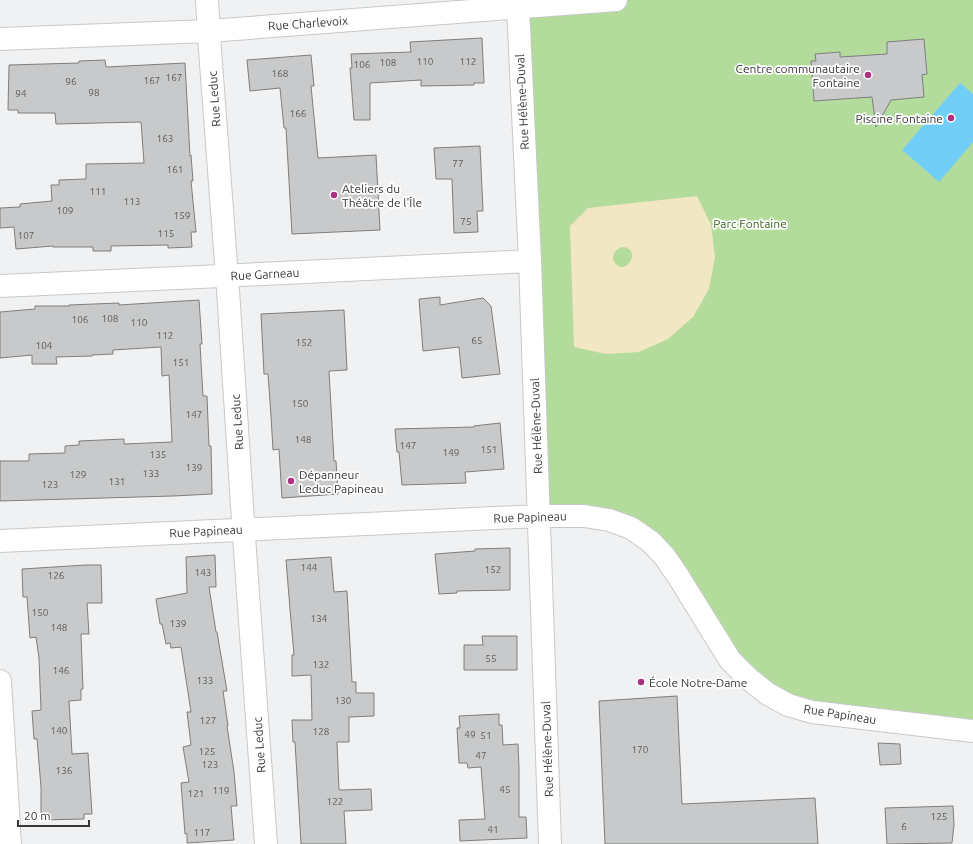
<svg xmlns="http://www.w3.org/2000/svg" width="973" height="844" viewBox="0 0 973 844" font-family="Ubuntu,sans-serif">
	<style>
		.green { fill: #b3dc9c }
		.sand { fill: #f1e7c2; fill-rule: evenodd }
		.water { fill: #71cff7 }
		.building { fill: #c8c9ca; stroke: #7e7e7f }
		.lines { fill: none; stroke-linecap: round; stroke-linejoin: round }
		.minor-casing { stroke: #c7c8c9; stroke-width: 24 }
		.minor { stroke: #fff; stroke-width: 22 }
		.poi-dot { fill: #ac3183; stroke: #fff; stroke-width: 1.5 }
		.labels { text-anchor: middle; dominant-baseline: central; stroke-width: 3.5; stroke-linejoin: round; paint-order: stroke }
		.number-label { font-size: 10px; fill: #5b5c5c }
		.street-label { font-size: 12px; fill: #373737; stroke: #fff }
		.poi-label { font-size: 12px; fill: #373737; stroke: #fff; text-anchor: start }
		.park-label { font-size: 12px; fill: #3a621c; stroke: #fff }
	</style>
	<rect width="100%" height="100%" fill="#f0f1f2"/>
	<path class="green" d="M 614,0 L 973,0 L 973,731 L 768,694 L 631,528 L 539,516 L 518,7 Z"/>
	<path class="sand" d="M 697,196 L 711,225 L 715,257 L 709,289 L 693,317 L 668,339 L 639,352 L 606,354 L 574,347 L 570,226 L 588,208 ZM 622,247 C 645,248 623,282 613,259 C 613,253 616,249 622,247 Z"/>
	<path class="water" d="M 960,83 L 973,94 L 973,142 L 939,182 L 902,150 Z"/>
	<path class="building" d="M 482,38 L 484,83 L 474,83 L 474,85 L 421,86 L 421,80 L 370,83 L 370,120 L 354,120 L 350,68 L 352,68 L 351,54 L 411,52 L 410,42 Z
		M 924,39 L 927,74 L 922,75 L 924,97 L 891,100 L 876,127 L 872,97 L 814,101 L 811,61 L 816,61 L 815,54 L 840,52 L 840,57 L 887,54 L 887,42 Z
		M 311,55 L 314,86 L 311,86 L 318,158 L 376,155 L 380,230 L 292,234 L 286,128 L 284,128 L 280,88 L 250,91 L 247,60 Z
		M 105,60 L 106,67 L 185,63 L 190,156 L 191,155 L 193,181 L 191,181 L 196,232 L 191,232 L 192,247 L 168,248 L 168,245 L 111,246 L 111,251 L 93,251 L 93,247 L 53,247 L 53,246 L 16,249 L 14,227 L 0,228 L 0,208 L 20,207 L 20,204 L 52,201 L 51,185 L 59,185 L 59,180 L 86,179 L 86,164 L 144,163 L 141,122 L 56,124 L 55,113 L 18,113 L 18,110 L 8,110 L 9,65 L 79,63 L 79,61 Z
		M 480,146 L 483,211 L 477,211 L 478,232 L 454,233 L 452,179 L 436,179 L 434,148 Z
		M 440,297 L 440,305 L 483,298 L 491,306 L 500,374 L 462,378 L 459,347 L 423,351 L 419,299 Z
		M 199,300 L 202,344 L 200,344 L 203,396 L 207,396 L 209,446 L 211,446 L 212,494 L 173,496 L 0,501 L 0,461 L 29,461 L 29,454 L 65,453 L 65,446 L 79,445 L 79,441 L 124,439 L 124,444 L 172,442 L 169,375 L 162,376 L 161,347 L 113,350 L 113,354 L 92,355 L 92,356 L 56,357 L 57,364 L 32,364 L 32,355 L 0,358 L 0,312 L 35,309 L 35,306 L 69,306 L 69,305 L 119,303 L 119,305 Z
		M 344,310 L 347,370 L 329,371 L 334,461 L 336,461 L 338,494 L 282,498 L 279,449 L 273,450 L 271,416 L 268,374 L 264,374 L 261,314 Z
		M 500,423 L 504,469 L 465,472 L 466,483 L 402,485 L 399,452 L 397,452 L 395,429 L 474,427 L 474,426 Z
		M 510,548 L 510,590 L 457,591 L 457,593 L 439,594 L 435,554 L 475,551 L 475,549 Z
		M 215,555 L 216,587 L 209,587 L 216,632 L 217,632 L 227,691 L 223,691 L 228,726 L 227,726 L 234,772 L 237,806 L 231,806 L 234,840 L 187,843 L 187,833 L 185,834 L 181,783 L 189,782 L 183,747 L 191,745 L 187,712 L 191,712 L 181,647 L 171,648 L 170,643 L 166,644 L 162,624 L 160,624 L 156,599 L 187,593 L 186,557 Z
		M 331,557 L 334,592 L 347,591 L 352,682 L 356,682 L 356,693 L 374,693 L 374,716 L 349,717 L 349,742 L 337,742 L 339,790 L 371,789 L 372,810 L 344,811 L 346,844 L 301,844 L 295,742 L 293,742 L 292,720 L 312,720 L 311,675 L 292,676 L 292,655 L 294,655 L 290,609 L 286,560 Z
		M 86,565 L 101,565 L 102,603 L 87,603 L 89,634 L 81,634 L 83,689 L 81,689 L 81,700 L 69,701 L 72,754 L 88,753 L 92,814 L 84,814 L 84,819 L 41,820 L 41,787 L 37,739 L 34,739 L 32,711 L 41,710 L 39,658 L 36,637 L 30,638 L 27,597 L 23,597 L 22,569 Z
		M 482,636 L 517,636 L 517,670 L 464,670 L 464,645 L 483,645 Z
		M 677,696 L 682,804 L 815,798 L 818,844 L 605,844 L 599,701 Z
		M 499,714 L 499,725 L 502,725 L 503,745 L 518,744 L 519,768 L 519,817 L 526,817 L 527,838 L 460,841 L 459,820 L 485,819 L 481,767 L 468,768 L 467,763 L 459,763 L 457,728 L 460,728 L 459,716 Z
		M 878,743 L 900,744 L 901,764 L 880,765 Z
		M 953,806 L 954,825 L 952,843 L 887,844 L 885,808 Z"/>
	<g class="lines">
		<defs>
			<path id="minor" d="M 207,0 L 210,50 L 228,290 L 245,551 L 266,844
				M 518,7 L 530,261 L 550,844
				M 0,39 L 209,31 L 616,0
				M 0,286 L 200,277 L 530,261
				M 0,541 L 539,516 L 584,516 L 609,520 L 631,528 L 651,542 L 665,557 L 678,576 L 730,660 L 749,679 L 768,694 L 788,705 L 812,712 L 973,731
				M 0,681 L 10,844"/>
		</defs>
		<use href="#minor" class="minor-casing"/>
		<use href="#minor" class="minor"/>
	</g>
	<g class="poi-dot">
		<circle cx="868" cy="75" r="4"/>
		<circle cx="951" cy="118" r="4"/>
		<circle cx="334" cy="195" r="4"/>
		<circle cx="291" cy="481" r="4"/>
		<circle cx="641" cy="682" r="4"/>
	</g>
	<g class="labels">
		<g class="number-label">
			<text x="425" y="61">110</text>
			<text x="468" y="61">112</text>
			<text x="388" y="62">108</text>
			<text x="362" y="64">106</text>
			<text x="280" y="73">168</text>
			<text x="174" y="77">167</text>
			<text x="152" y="80">167</text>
			<text x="71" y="81">96</text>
			<text x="94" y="92">98</text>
			<text x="21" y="93">94</text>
			<text x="298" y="113">166</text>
			<text x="165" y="138">163</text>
			<text x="458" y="163">77</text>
			<text x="175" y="169">161</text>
			<text x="98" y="191">111</text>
			<text x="132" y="201">113</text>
			<text x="65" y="210">109</text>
			<text x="182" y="215">159</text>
			<text x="466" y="221">75</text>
			<text x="166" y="233">115</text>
			<text x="26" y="235">107</text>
			<text x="110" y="318">108</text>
			<text x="80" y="319">106</text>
			<text x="139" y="322">110</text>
			<text x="165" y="335">112</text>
			<text x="477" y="340">65</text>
			<text x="304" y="342">152</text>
			<text x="44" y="345">104</text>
			<text x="181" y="362">151</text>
			<text x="300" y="403">150</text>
			<text x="194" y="414">147</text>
			<text x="303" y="439">148</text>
			<text x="408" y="445">147</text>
			<text x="489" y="449">151</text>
			<text x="451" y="452">149</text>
			<text x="158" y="454">135</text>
			<text x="194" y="467">139</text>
			<text x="151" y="473">133</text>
			<text x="78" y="474">129</text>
			<text x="117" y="481">131</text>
			<text x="50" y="484">123</text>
			<text x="309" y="567">144</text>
			<text x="493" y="569">152</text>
			<text x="203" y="572">143</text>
			<text x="56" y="575">126</text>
			<text x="40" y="612">150</text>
			<text x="319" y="618">134</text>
			<text x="178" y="623">139</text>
			<text x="59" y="627">148</text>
			<text x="491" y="658">55</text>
			<text x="321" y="664">132</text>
			<text x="61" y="670">146</text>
			<text x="205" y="680">133</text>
			<text x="343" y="700">130</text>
			<text x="208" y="720">127</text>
			<text x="59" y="730">140</text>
			<text x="321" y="731">128</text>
			<text x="470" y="734">49</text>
			<text x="486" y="735">51</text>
			<text x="640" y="749">170</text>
			<text x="207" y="751">125</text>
			<text x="481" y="755">47</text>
			<text x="210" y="764">123</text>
			<text x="64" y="770">136</text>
			<text x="505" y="789">45</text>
			<text x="221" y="790">119</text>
			<text x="196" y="793">121</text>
			<text x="335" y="801">122</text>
			<text x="939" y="816">125</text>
			<text x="904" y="826">6</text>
			<text x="493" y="829">41</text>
			<text x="202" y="832">117</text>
		</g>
		<g class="street-label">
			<text transform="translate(308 23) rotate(-4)">Rue Charlevoix</text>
			<text transform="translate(214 99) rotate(-94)">Rue Leduc</text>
			<text transform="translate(522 102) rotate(-93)">Rue Hélène-Duval</text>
			<text transform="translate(265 274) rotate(-3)">Rue Garneau</text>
			<text transform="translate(237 422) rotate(-94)">Rue Leduc</text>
			<text transform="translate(536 426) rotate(-92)">Rue Hélène-Duval</text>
			<text transform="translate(530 517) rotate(-2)">Rue Papineau</text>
			<text transform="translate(206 531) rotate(-3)">Rue Papineau</text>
			<text transform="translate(840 714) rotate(9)">Rue Papineau</text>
			<text transform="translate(259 745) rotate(-94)">Rue Leduc</text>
			<text transform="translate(547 749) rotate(-92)">Rue Hélène-Duval</text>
		</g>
		<g class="poi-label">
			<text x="860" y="68" text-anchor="end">Centre communautaire<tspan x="860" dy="14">Fontaine</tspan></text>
			<text x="943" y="118" text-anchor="end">Piscine Fontaine</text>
			<text x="342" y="188">Ateliers du<tspan x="342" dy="14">Théâtre de l'Île</tspan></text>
			<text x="299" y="474">Dépanneur<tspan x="299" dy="14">Leduc Papineau</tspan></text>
			<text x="649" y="682">École Notre-Dame</text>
		</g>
		<g class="park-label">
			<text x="750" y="223">Parc Fontaine</text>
		</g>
	</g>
	<path d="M18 820v6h71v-6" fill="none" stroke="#373737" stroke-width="2"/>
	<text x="24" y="820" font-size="12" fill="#373737" stroke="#ffffff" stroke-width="3" paint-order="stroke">20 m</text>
</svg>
